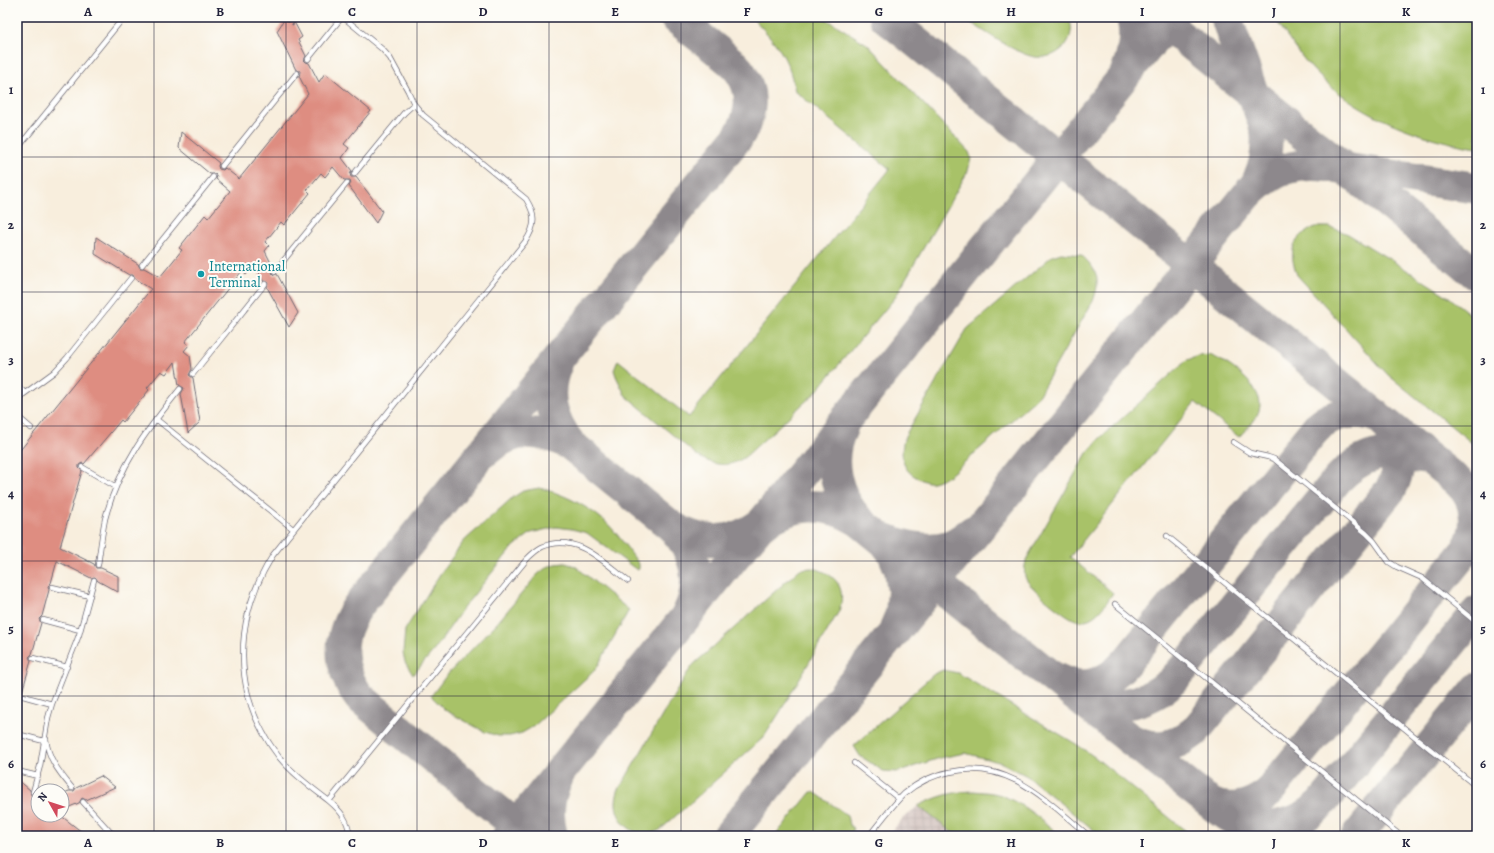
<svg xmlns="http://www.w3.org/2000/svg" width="1494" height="853" viewBox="0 0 1494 853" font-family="Alegreya,serif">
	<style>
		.industrial { fill: url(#industrial-grid) }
		.grass { fill: #a8c268; stroke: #657252 }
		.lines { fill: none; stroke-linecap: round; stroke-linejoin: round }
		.taxiway { stroke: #8d888c; stroke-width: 32 }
		.building { fill: #de8d81 }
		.service-casing { stroke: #6d6974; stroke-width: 6 }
		.path { stroke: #6d6974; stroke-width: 2; stroke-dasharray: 3 3; stroke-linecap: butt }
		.service { stroke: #fff; stroke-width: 4.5 }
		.grid { fill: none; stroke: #22223b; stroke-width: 1; stroke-opacity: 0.55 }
		.culture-dot { fill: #0f9aa8; stroke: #fdfcf7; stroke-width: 1.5 }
		.labels { text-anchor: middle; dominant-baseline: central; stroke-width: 4; stroke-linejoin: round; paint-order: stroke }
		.culture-label { font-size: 14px; fill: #0d838f; stroke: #fdfcf7; text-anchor: start }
		.neatline { fill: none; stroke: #22223b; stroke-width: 1.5 }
		.grid-label { font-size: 13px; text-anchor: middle; font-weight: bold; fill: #22223b }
	</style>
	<defs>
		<pattern id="industrial-grid" width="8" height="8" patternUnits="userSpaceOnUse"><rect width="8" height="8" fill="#d0c0bc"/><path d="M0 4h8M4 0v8" fill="none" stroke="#b2a5a2"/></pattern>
	</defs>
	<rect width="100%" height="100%" fill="#fdfcf7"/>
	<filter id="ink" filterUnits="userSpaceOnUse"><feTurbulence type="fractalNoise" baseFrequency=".025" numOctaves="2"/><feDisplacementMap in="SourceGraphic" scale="8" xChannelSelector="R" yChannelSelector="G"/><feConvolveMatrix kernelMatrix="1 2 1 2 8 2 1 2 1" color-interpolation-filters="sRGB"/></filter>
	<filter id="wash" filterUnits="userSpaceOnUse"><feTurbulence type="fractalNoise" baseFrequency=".012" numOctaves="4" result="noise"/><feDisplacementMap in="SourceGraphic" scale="16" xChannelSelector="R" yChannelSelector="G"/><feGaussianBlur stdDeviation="0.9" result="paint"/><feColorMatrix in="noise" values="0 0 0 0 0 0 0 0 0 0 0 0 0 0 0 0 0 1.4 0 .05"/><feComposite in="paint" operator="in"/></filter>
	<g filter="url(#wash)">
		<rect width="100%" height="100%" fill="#f8eedd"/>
		<path class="industrial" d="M 918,806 L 957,836 L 888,836 L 903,818 Z"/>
		<path class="grass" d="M 752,17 L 823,17 L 867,44 L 969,152 L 971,158 L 968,171 L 894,299 L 815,393 L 745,457 C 729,468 716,466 699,457 L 625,395 L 616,376 L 614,370 L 618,360 L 689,417 L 890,169 L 795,91 C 788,55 776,43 752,17 Z
			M 962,17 L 1068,17 C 1073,25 1072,35 1067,43 C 1061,53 1047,59 1035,57 C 1015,54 980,28 962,17 Z
			M 1274,17 L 1477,17 L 1477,148 C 1419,139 1358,115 1316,73 C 1300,56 1287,36 1274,17 Z
			M 1315,227 L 1330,227 L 1348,234 L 1391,260 L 1449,297 L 1477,320 L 1477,447 L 1388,375 L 1297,275 C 1288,251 1292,238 1315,227 Z
			M 1061,253 L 1081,255 C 1098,270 1101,280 1093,301 L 1037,398 L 950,475 C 945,477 938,481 933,482 C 927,483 922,480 918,478 C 900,470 900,452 905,436 L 967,329 L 1052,256 Z
			M 1209,355 C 1227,361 1261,385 1260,406 C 1259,418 1246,429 1239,437 L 1195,402 L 1070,557 L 1113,593 C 1106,603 1098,618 1085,620 C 1083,621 1078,621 1076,620 C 1067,618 1029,587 1026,579 C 1023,573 1025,564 1027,558 L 1087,453 L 1100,438 L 1187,360 L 1199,356 Z
			M 539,488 C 559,492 586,505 602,519 C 616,530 628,550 639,564 L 639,569 L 637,570 L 587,533 L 572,529 L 556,527 L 531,533 L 512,548 L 464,607 L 435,649 L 413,675 L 405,662 L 403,652 L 405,630 L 440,574 L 464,541 L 512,498 L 523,491 Z
			M 565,563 L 575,566 L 629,610 L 596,669 L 534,726 L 522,733 L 510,736 L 498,736 L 485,732 L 445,710 L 431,696 L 446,676 L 498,622 L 537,575 L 547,567 L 556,564 Z
			M 813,568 C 836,574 847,588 839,611 L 780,712 L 764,737 L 660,830 C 657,831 652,834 648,834 C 631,835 616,820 616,803 C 616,799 617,795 618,791 L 686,675 L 694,664 L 800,569 Z
			M 943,670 L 958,673 L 1076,744 L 1096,758 L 1192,836 L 1101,836 L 1027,776 L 1002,763 L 965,753 L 940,758 L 897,772 L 883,771 L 860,756 L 854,746 L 934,674 Z
			M 973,791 C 982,792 992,792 1001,795 C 1024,804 1043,821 1061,836 L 957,836 L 918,806 C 938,796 952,792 973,791 Z
			M 811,792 L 814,792 L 847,815 L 849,825 L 854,829 L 849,836 L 775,836 Z"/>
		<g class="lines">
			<path class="taxiway" d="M 885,17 L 1477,497
				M 1157,17 L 1477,275
				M 1126,72 C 1133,55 1137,36 1132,17
				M 1252,191 C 1275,169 1296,162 1328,166 L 1477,188
				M 571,445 L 671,526
				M 487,450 C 514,427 541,429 571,445 C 551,419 543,393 558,361
				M 859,521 L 1048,674 L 1220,811 C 1228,817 1236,822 1246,825 C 1260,828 1275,827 1286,836
				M 764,523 C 795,501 827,501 859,521 C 836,495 826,460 842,428
				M 688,613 C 704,581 695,551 671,526 C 700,545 732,545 759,525
				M 895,628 L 901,614 L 903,591 L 900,570 L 893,553 L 882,538 C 903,546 927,553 949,546 C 958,543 966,536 973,531
				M 1048,674 C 1078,693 1104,688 1127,661 L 1317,427 C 1333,412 1361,408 1381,419 C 1385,422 1388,427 1391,431 C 1403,449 1401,470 1391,489 L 1195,731 C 1173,749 1153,751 1128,738
				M 1079,696 C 1109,710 1143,706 1169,684 C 1174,680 1179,673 1184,668 L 1337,480 C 1362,454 1386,448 1420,458
				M 1209,802 C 1228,813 1251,807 1267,794 L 1467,549 C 1480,527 1477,499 1458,482
				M 1258,827 C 1282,828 1303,821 1321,804 L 1477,612
				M 508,836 L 1172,17
				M 529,836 L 359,697 C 337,666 337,637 358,606 L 738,137 C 751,117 755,94 741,73 C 736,65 726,58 719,52 C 704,40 689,29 675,17
				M 552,836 C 547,817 548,797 557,779
				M 728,836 L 981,526 L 1256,184 C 1266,166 1268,149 1266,130 L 1226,17
				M 1357,836 L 1477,689"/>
		</g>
		<g id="blocks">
			<path class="building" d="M 286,17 L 288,22 L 293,20 L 302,37 L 298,40 L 306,56 L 304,60 L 306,62 L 309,63 L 319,82 L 325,73 L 371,111 L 344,144 L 349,148 L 342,158 L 352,171 L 350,174 L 351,177 L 356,177 L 382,211 L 376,223 L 349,186 L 351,183 L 350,180 L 344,180 L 333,167 L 325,177 L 321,173 L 307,190 L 310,193 L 284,225 L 281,222 L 265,242 L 269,246 L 265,251 L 273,267 L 272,273 L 274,275 L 277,274 L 298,313 L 289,327 L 267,287 L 268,282 L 263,281 L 255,264 L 246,275 L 242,271 L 185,342 L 189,345 L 184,351 L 190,356 L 192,369 L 189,375 L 193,378 L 200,422 L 188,433 L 181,394 L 184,388 L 179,385 L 175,362 L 166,374 L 161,371 L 147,388 L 149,390 L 123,422 L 121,420 L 84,464 L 82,463 L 79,465 L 79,468 L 82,471 L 60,547 L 94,564 L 96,568 L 101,568 L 118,576 L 118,592 L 98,581 L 95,577 L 91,578 L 57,561 L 51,583 L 48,586 L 49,590 L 42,616 L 39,619 L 41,623 L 32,654 L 29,657 L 31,661 L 22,692 L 19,695 L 20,701 L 17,701 L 17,454 L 151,289 L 135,279 L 133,275 L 129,275 L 95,254 L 96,237 L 138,264 L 140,268 L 144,268 L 160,277 L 182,250 L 179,248 L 205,215 L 208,218 L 230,191 L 216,179 L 217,176 L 215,174 L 210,174 L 179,148 L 181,132 L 219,163 L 218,166 L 219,169 L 223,170 L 225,168 L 239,179 L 308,94 L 299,76 L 300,71 L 296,70 L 277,31 Z
				M 101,776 L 115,787 L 86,800 L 82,798 L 79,803 L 62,810 L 62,794 L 69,791 L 74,791 L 76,788 Z
				M 17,779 L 30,790 L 31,795 L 36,795 L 38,796 L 38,815 L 60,815 L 87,836 L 17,836 Z"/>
		</g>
	</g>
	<g filter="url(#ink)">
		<use href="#blocks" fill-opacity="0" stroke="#6d6974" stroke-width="1"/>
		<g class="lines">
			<defs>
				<path id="service" d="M 308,59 L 342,17
					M 17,149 L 124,17
					M 222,166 L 297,73
					M 354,174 L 404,113 L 414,104
					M 142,265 L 213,177
					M 275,271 L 347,183
					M 193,374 L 265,284
					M 17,385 L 25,393
					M 17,399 L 54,372 L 67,358 L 131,278
					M 17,416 L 31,428
					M 156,419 L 293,529
					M 1233,442 L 1250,453 L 1268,457 L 1274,459 L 1366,533 L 1374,541 L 1389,562 L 1397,567 L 1422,578 L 1477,623
					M 82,467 L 116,487
					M 1167,536 L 1477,787
					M 98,565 C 100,550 102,534 105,519 C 119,466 146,431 180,389
					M 52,587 L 90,596
					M 1115,604 L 1401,836
					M 43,620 L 80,630
					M 33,658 L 67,667
					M 23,696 L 52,704
					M 17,734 L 44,741
					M 46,739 C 48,759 60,773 72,788
					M 854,763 L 899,799
					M 17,771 L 38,776
					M 33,792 L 40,766 L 48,718 L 52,704 L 79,635 L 94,580
					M 329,801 C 311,787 293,774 279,757 C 231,695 233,619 273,555 L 525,242 C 536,226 536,215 526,199 L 423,115 L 414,104 L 408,91 L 390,58 L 382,49 L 343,17
					M 83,802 L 114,836
					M 350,836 C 348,820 341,811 329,801 L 527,559 C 531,555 536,550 542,547 C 576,532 604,562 628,581
					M 869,836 C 880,822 891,807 904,794 C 917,783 933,775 950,772 C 1008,758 1048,802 1089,836"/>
			</defs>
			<use href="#service" class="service-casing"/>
			<path class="path" d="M 292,25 L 298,17"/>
			<use href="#service" class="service"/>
		</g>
	</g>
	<path class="grid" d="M 154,17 L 154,836M 286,17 L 286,836M 417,17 L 417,836M 549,17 L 549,836M 681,17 L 681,836M 813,17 L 813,836M 945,17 L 945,836M 1077,17 L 1077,836M 1208,17 L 1208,836M 1340,17 L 1340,836M 17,157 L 1477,157M 17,292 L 1477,292M 17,426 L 1477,426M 17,561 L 1477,561M 17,696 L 1477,696"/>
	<circle class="culture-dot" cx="201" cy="274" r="4"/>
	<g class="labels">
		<g class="culture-label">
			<text x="209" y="266">International<tspan x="209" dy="16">Terminal</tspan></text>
		</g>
	</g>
	<rect width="1494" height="853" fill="none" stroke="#fdfcf7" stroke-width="44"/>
	<g transform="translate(50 803) rotate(309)"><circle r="19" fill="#fdfcf7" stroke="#a5a5ac"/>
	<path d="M0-3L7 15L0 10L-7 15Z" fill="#d1495b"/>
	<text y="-6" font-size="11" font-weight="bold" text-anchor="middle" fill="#22223b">N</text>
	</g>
	<rect x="22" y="22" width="1450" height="809" class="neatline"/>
	<g class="grid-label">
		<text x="88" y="16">A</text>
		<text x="220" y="16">B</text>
		<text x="352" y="16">C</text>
		<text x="483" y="16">D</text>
		<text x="615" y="16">E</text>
		<text x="747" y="16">F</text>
		<text x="879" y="16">G</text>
		<text x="1011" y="16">H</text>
		<text x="1142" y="16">I</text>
		<text x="1274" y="16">J</text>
		<text x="1406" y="16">K</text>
		<text x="11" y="94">1</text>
		<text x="1483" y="94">1</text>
		<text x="11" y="229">2</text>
		<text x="1483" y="229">2</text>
		<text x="11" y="364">3</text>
		<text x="1483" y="364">3</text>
		<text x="11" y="498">4</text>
		<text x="1483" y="498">4</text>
		<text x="11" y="633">5</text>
		<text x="1483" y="633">5</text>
		<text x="11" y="768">6</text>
		<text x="1483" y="768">6</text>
		<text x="88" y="847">A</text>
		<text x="220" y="847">B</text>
		<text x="352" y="847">C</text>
		<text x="483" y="847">D</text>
		<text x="615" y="847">E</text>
		<text x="747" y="847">F</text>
		<text x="879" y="847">G</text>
		<text x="1011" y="847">H</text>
		<text x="1142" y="847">I</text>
		<text x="1274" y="847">J</text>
		<text x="1406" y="847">K</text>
	</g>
</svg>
